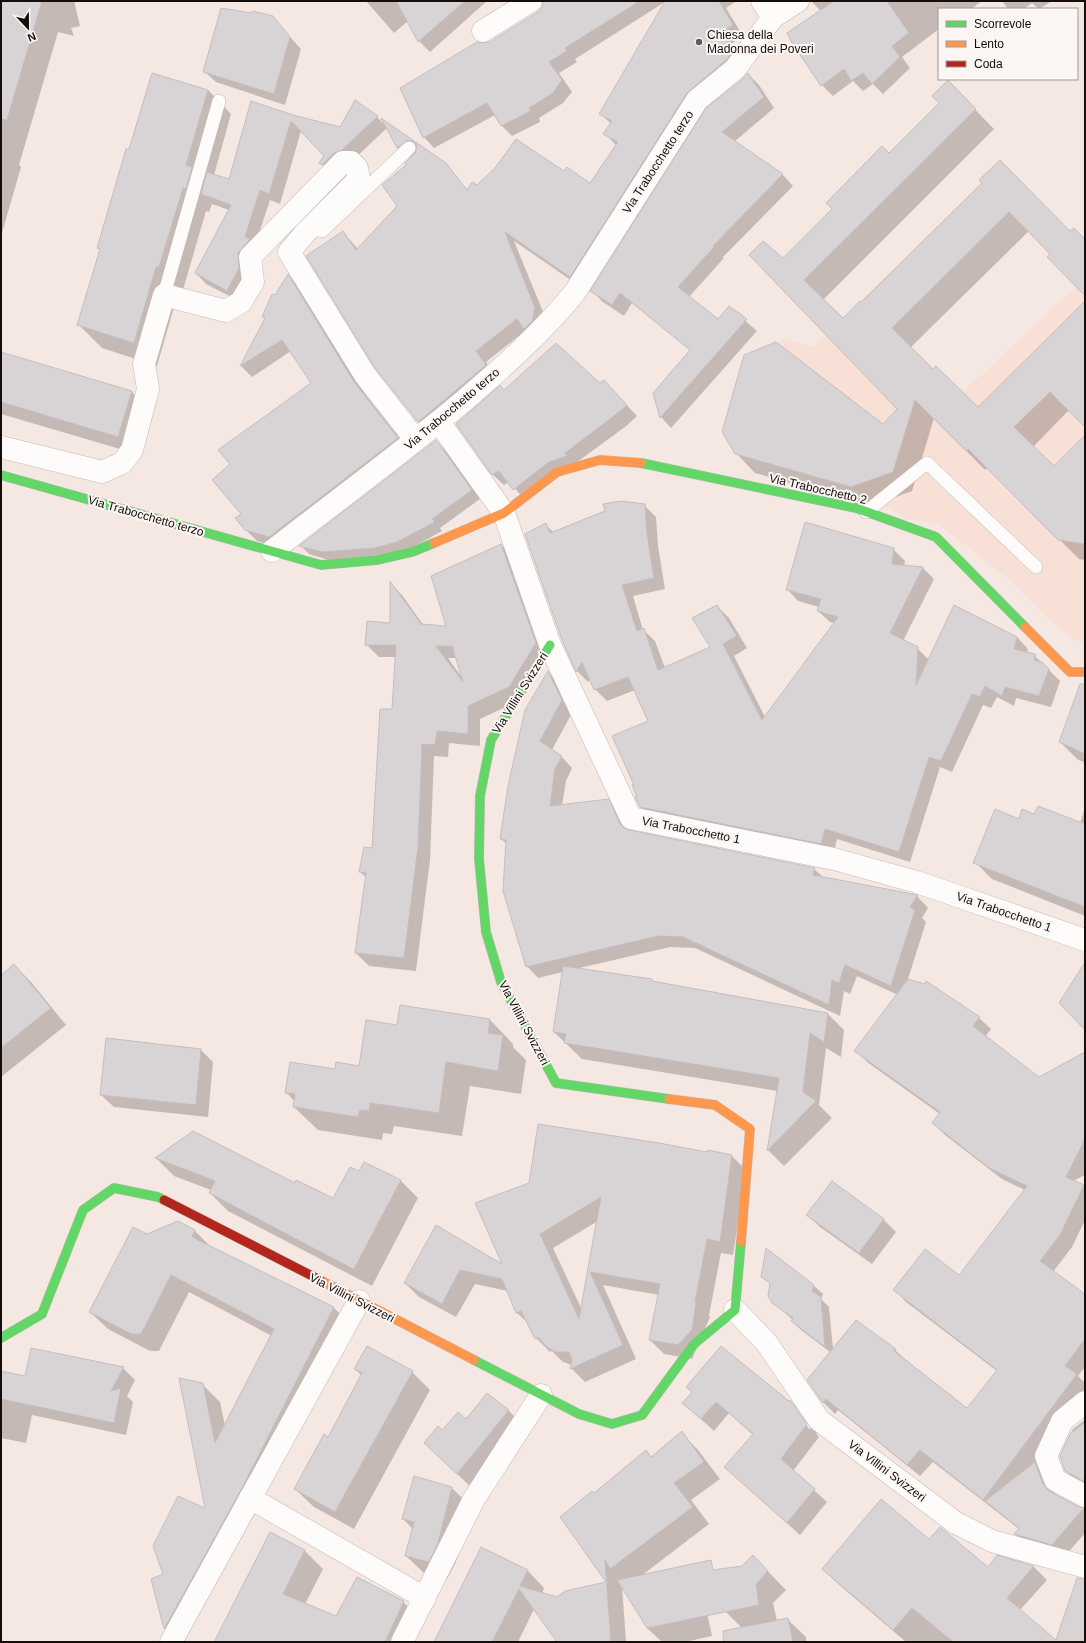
<svg xmlns="http://www.w3.org/2000/svg" width="1086" height="1643" viewBox="0 0 1086 1643" font-family="Arial,sans-serif">
	<style>
		.built { fill: #f8e0d7 }
		.shadow { fill: #0003; fill-rule: evenodd }
		.building { fill: #d8d3d5; stroke: #c4bec0; fill-rule: evenodd }
		.lines { fill: none; stroke-linecap: round; stroke-linejoin: round }
		.lane-casing { stroke: #c4b9b5; stroke-width: 14 }
		.street-casing { stroke: #c4b9b5; stroke-width: 23 }
		.fast-casing { stroke: #c4b9b5; stroke-width: 10 }
		.slow-casing { stroke: #c4b9b5; stroke-width: 10 }
		.jam-casing { stroke: #c4b9b5; stroke-width: 10 }
		.lane { stroke: #fefcfb; stroke-width: 13 }
		.street { stroke: #fefcfb; stroke-width: 22 }
		.fast { stroke: #63d668; stroke-width: 9 }
		.slow { stroke: #ff974d; stroke-width: 9 }
		.jam { stroke: #b3261e; stroke-width: 9 }
		.poi-dot { fill: #635a56; stroke: #fbf6f4; stroke-width: 1.5 }
		.labels { text-anchor: middle; dominant-baseline: central; stroke-width: 4; stroke-linejoin: round; paint-order: stroke }
		.poi-label { font-size: 12px; fill: #150d0a; stroke: #fbf6f4; text-anchor: start }
		.street-label { font-size: 12px; fill: #150d0a; stroke: #fbf6f4 }
	</style>
	<rect width="100%" height="100%" fill="#f5e8e3"/>
	<path class="built" d="M 1085,278 L 1085,644 L 1072,639 L 1046,617 L 1011,581 L 938,524 L 906,519 L 878,502 L 851,487 L 735,454 L 722,432 L 744,355 L 786,339 L 812,347 L 836,324 L 923,408 L 951,381 L 963,392 Z"/>
	<path class="shadow" d="M 1,1 L 74,1 L 80,26 L 71,28 L 74,36 L 58,32 L 19,165 L 21,167 L 2,233 Z
		M 366,1 L 487,1 L 430,52 L 419,41 L 408,21 L 394,33 Z
		M 544,1 L 737,1 L 726,8 L 743,36 L 731,44 L 743,62 L 697,104 L 581,287 L 514,241 L 546,319 L 526,330 L 486,362 L 496,376 L 429,432 L 419,422 L 376,367 L 343,232 L 358,249 L 399,206 L 407,165 L 414,156 L 413,155 L 408,158 L 398,148 L 387,128 L 353,160 L 331,174 L 321,163 L 325,156 L 301,131 L 280,204 L 270,200 L 237,300 L 206,284 L 196,273 L 229,210 L 212,204 L 209,212 L 206,211 L 183,290 L 179,290 L 157,366 L 102,348 L 78,324 L 101,250 L 98,248 L 130,150 L 208,90 L 231,114 L 214,175 L 230,180 L 292,116 L 341,128 L 356,102 L 377,117 L 384,124 L 400,145 L 400,148 L 410,140 L 445,164 L 468,191 L 477,186 L 564,173 L 590,185 L 617,146 L 605,134 L 611,124 L 601,114 L 665,2 L 575,59 L 577,62 L 559,73 L 572,92 L 563,103 L 539,118 L 540,122 L 512,136 L 501,125 L 495,115 L 434,148 L 424,137 L 484,44 L 490,43 L 538,12 L 543,7 Z
		M 811,1 L 982,1 L 971,9 L 939,9 L 939,29 L 902,57 L 910,68 L 883,94 L 873,84 L 863,91 L 853,81 L 833,96 L 822,85 L 821,11 Z
		M 1002,1 L 1052,1 L 1039,9 L 1032,3 L 1024,9 L 1008,9 Z
		M 272,17 L 301,49 L 285,105 L 216,82 L 204,71 Z
		M 748,74 L 759,85 L 774,108 L 734,142 L 783,175 L 793,186 L 723,257 L 724,258 L 689,297 L 718,320 L 729,307 L 757,331 L 671,428 L 661,417 L 654,393 L 691,351 L 632,303 L 624,316 L 603,302 L 592,291 Z
		M 948,82 L 994,129 L 823,300 L 843,319 L 861,303 L 983,183 L 1085,240 L 1085,295 L 1051,254 L 1029,231 L 910,348 L 933,370 L 978,409 L 1085,302 L 1085,425 L 1069,410 L 1033,447 L 1054,468 L 1085,436 L 1085,560 L 1079,559 L 988,468 L 985,470 L 934,418 L 912,491 L 871,506 L 755,473 L 736,453 L 883,426 L 898,409 L 783,259 L 940,103 Z
		M 288,275 L 298,286 L 365,394 L 408,449 L 280,548 L 257,541 L 246,530 L 231,464 L 313,383 L 291,351 L 252,377 L 241,366 L 266,319 L 263,317 Z
		M 1,353 L 132,392 L 150,410 L 137,454 L 1,414 Z
		M 604,381 L 637,416 L 625,427 L 525,500 L 509,482 L 504,485 L 493,475 L 457,424 L 505,391 L 600,384 Z
		M 436,441 L 445,450 L 480,499 L 440,528 L 442,531 L 406,551 L 332,561 L 309,554 L 301,546 Z
		M 644,505 L 656,517 L 658,546 L 665,589 L 633,596 L 643,630 L 655,641 L 665,668 L 711,647 L 717,606 L 729,618 L 747,648 L 734,656 L 765,717 L 834,623 L 830,622 L 818,611 L 819,607 L 798,601 L 787,589 L 893,549 L 905,561 L 904,566 L 923,568 L 934,579 L 903,641 L 917,648 L 929,660 L 1017,637 L 1028,649 L 1027,653 L 1034,655 L 1060,681 L 1051,707 L 1016,698 L 1014,706 L 997,697 L 991,708 L 983,705 L 952,772 L 940,767 L 910,862 L 837,839 L 833,855 L 652,818 L 640,806 L 636,787 L 649,722 L 635,690 L 607,701 L 595,689 L 590,679 L 588,682 L 577,671 L 563,640 L 546,525 L 554,533 Z
		M 501,545 L 514,557 L 548,657 L 521,700 L 480,719 L 480,746 L 449,743 L 448,757 L 434,756 L 430,860 L 416,971 L 369,966 L 356,953 L 367,878 L 360,872 L 373,849 L 393,710 L 396,657 L 379,657 L 366,644 L 391,624 L 391,584 L 402,595 L 424,626 L 448,627 ZM 448,658 L 457,658 L 463,679 Z
		M 549,673 L 560,684 L 573,711 L 552,750 L 561,756 L 572,768 L 566,781 L 562,805 L 608,801 L 620,812 L 629,831 L 814,869 L 824,878 L 917,896 L 928,908 L 922,918 L 926,922 L 908,979 L 979,1018 L 991,1029 L 985,1037 L 1039,1078 L 1085,1053 L 1085,1175 L 1073,1181 L 1085,1187 L 1085,1220 L 1072,1247 L 1053,1272 L 1085,1296 L 1085,1367 L 1078,1376 L 1085,1383 L 1085,1392 L 1045,1468 L 1054,1494 L 1085,1510 L 1085,1533 L 1065,1556 L 1027,1546 L 1015,1534 L 1019,1529 L 933,1462 L 920,1476 L 838,1410 L 835,1414 L 824,1403 L 808,1380 L 830,1352 L 801,1330 L 792,1321 L 793,1320 L 773,1302 L 771,1284 L 763,1276 L 813,1285 L 823,1294 L 821,1299 L 829,1307 L 833,1349 L 856,1321 L 895,1350 L 908,1362 L 967,1409 L 997,1371 L 906,1302 L 895,1290 L 959,1277 L 1025,1190 L 1002,1179 L 945,1135 L 933,1123 L 940,1114 L 867,1062 L 856,1050 L 898,995 L 857,976 L 850,994 L 844,991 L 840,1016 L 695,948 L 670,947 L 575,969 L 651,980 L 653,982 L 828,1014 L 844,1030 L 841,1057 L 826,1048 L 819,1105 L 832,1118 L 784,1166 L 768,1150 L 778,1091 L 582,1059 L 554,1032 L 563,972 L 538,978 L 527,966 L 507,844 L 501,839 Z
		M 1085,689 L 1085,763 L 1077,759 L 1060,742 Z
		M 1085,808 L 1085,916 L 992,879 L 975,862 L 1019,820 L 1035,816 L 1080,823 Z
		M 14,965 L 31,982 L 66,1025 L 1,1077 L 1,976 Z
		M 490,1020 L 513,1044 L 513,1047 L 526,1060 L 521,1094 L 470,1086 L 462,1136 L 394,1126 L 392,1134 L 383,1133 L 382,1140 L 318,1130 L 294,1107 L 295,1102 L 286,1092 L 336,1070 L 360,1067 L 398,1026 Z
		M 107,1039 L 201,1050 L 213,1062 L 208,1117 L 114,1107 L 101,1095 Z
		M 708,1153 L 732,1156 L 746,1170 L 733,1255 L 721,1253 L 709,1315 L 710,1317 L 692,1359 L 664,1354 L 650,1340 L 659,1295 L 603,1285 L 636,1359 L 585,1382 L 571,1368 L 572,1365 L 563,1362 L 552,1351 L 550,1352 L 536,1338 L 529,1324 L 517,1313 L 508,1291 L 475,1284 L 456,1317 L 419,1297 L 405,1283 L 436,1226 L 504,1267 L 476,1204 ZM 598,1221 L 582,1310 L 553,1248 Z
		M 156,1158 L 295,1185 L 333,1199 L 359,1173 L 401,1181 L 418,1198 L 372,1286 L 228,1211 L 210,1193 L 211,1190 L 174,1176 Z
		M 808,1215 L 883,1219 L 896,1232 L 872,1264 L 820,1227 Z
		M 178,1222 L 195,1231 L 211,1247 L 333,1307 L 351,1325 L 259,1506 L 184,1642 L 178,1642 L 165,1629 L 152,1579 L 164,1575 L 206,1509 L 202,1384 L 220,1402 L 225,1426 L 272,1336 L 189,1292 L 159,1351 L 150,1351 L 108,1329 L 90,1312 L 147,1235 Z
		M 123,1368 L 135,1380 L 127,1396 L 133,1402 L 126,1435 L 32,1415 L 26,1443 L 1,1438 L 1,1372 L 26,1377 Z
		M 355,1369 L 412,1372 L 430,1390 L 354,1529 L 314,1507 L 295,1489 L 328,1438 L 362,1376 Z
		M 693,1392 L 789,1402 L 790,1401 L 802,1413 L 819,1437 L 793,1471 L 827,1502 L 800,1535 L 725,1467 L 753,1435 L 729,1413 L 714,1431 L 683,1403 ZM 794,1407 L 798,1409 L 811,1428 L 809,1429 Z
		M 487,1395 L 509,1411 L 527,1429 L 476,1492 L 425,1443 L 443,1431 L 466,1421 Z
		M 1085,1420 L 1085,1487 L 1079,1484 L 1066,1471 L 1061,1457 L 1073,1429 Z
		M 681,1433 L 698,1450 L 720,1479 L 691,1500 L 709,1524 L 641,1576 L 701,1585 L 712,1636 L 685,1642 L 662,1642 L 647,1628 L 622,1586 L 626,1642 L 558,1642 L 534,1609 L 518,1642 L 435,1642 L 528,1571 L 544,1588 L 542,1593 L 557,1598 L 565,1592 L 608,1583 L 562,1517 L 594,1494 L 646,1452 L 652,1457 Z
		M 452,1488 L 470,1506 L 456,1562 L 447,1579 L 425,1574 L 406,1556 L 413,1529 L 403,1519 Z
		M 271,1533 L 305,1551 L 323,1569 L 305,1604 L 336,1617 L 357,1578 L 403,1602 L 422,1620 L 412,1642 L 216,1642 Z
		M 929,1541 L 988,1568 L 998,1557 L 1034,1567 L 1047,1580 L 1020,1610 L 1057,1641 L 1085,1580 L 1085,1642 L 906,1642 L 836,1582 L 823,1569 Z
		M 753,1556 L 786,1590 L 773,1603 L 777,1621 L 787,1619 L 806,1637 L 806,1642 L 745,1642 L 743,1629 L 725,1611 L 742,1567 Z"/>
	<path class="building" d="M 1,1 L 42,1 L 7,120 L 1,119 Z
		M 396,1 L 465,1 L 418,42 Z
		M 543,1 L 640,1 L 565,48 L 567,51 L 549,62 L 562,80 L 553,93 L 529,108 L 531,111 L 501,126 L 487,103 L 423,138 L 400,88 L 477,42 L 484,43 L 490,42 L 538,12 L 542,7 Z
		M 665,1 L 719,1 L 733,25 L 721,33 L 733,51 L 726,60 L 687,93 L 570,277 L 505,232 L 535,308 L 532,321 L 524,329 L 517,319 L 476,351 L 486,365 L 418,422 L 375,368 L 306,256 L 343,231 L 356,250 L 397,206 L 382,185 L 406,165 L 405,163 L 415,153 L 417,146 L 414,142 L 408,140 L 397,148 L 381,118 L 446,163 L 467,190 L 472,182 L 477,185 L 495,168 L 516,139 L 564,171 L 567,167 L 590,183 L 618,142 L 603,134 L 612,121 L 599,114 Z
		M 834,1 L 887,1 L 909,33 L 892,46 L 900,57 L 872,84 L 863,73 L 851,81 L 844,69 L 821,86 L 792,43 L 787,33 Z
		M 221,8 L 252,13 L 253,11 L 273,16 L 290,37 L 274,94 L 203,72 Z
		M 152,73 L 208,90 L 186,165 L 192,167 L 186,189 L 183,188 L 159,267 L 156,267 L 134,343 L 77,325 L 100,249 L 97,248 L 126,149 L 129,149 Z
		M 748,73 L 764,97 L 722,132 L 783,174 L 713,246 L 714,247 L 678,287 L 718,319 L 729,306 L 747,319 L 660,418 L 653,393 L 690,350 L 620,293 L 612,305 L 590,291 L 706,108 L 743,79 Z
		M 948,80 L 976,109 L 804,280 L 843,318 L 860,301 L 861,302 L 982,183 L 979,180 L 1000,160 L 1070,231 L 1074,228 L 1085,239 L 1085,296 L 1047,257 L 1050,254 L 1009,212 L 892,328 L 933,369 L 936,366 L 978,407 L 1085,301 L 1085,427 L 1050,392 L 1014,427 L 1054,466 L 1085,435 L 1085,544 L 1058,540 L 968,449 L 966,451 L 915,400 L 893,472 L 851,487 L 735,454 L 722,432 L 744,355 L 776,342 L 883,424 L 897,409 L 749,255 L 763,241 L 783,258 L 832,209 L 826,203 L 882,146 L 889,153 L 939,103 L 932,96 Z
		M 355,100 L 378,116 L 342,150 L 334,153 L 322,165 L 319,163 L 324,156 L 291,121 L 269,194 L 260,190 L 245,237 L 250,239 L 238,253 L 239,268 L 227,291 L 195,273 L 231,205 L 201,194 L 207,172 L 229,179 L 251,101 L 293,115 L 340,127 Z
		M 288,274 L 354,382 L 398,438 L 269,537 L 245,530 L 235,518 L 241,514 L 212,480 L 230,464 L 218,450 L 311,383 L 282,340 L 240,366 L 265,318 L 262,317 L 272,294 L 275,295 Z
		M 556,343 L 600,383 L 604,380 L 627,405 L 614,416 L 565,453 L 567,456 L 549,462 L 513,490 L 499,471 L 492,475 L 456,424 L 500,385 L 504,390 Z
		M 1,352 L 132,391 L 118,437 L 1,402 Z
		M 436,440 L 472,490 L 432,519 L 435,522 L 397,542 L 375,548 L 322,552 L 299,546 Z
		M 621,501 L 645,504 L 647,534 L 654,578 L 622,585 L 637,631 L 644,628 L 658,670 L 710,647 L 692,618 L 717,605 L 737,636 L 723,644 L 762,720 L 838,617 L 817,611 L 821,599 L 786,590 L 805,522 L 894,548 L 892,564 L 923,567 L 890,633 L 918,647 L 916,685 L 954,605 L 1017,637 L 1014,649 L 1035,654 L 1036,655 L 1034,660 L 1042,662 L 1049,669 L 1039,696 L 1005,687 L 1002,696 L 985,686 L 980,697 L 972,694 L 941,761 L 929,757 L 899,852 L 825,829 L 821,844 L 640,807 L 635,797 L 637,797 L 632,785 L 634,785 L 612,736 L 648,721 L 628,677 L 594,690 L 582,662 L 576,672 L 562,640 L 525,534 L 546,523 L 550,533 L 605,511 L 603,504 Z
		M 501,544 L 536,643 L 509,687 L 468,706 L 468,734 L 437,731 L 435,745 L 422,744 L 418,847 L 404,958 L 355,953 L 366,873 L 359,872 L 364,847 L 372,848 L 380,709 L 392,709 L 396,645 L 365,645 L 367,621 L 390,623 L 390,581 L 421,624 L 446,626 L 431,576 ZM 436,646 L 452,646 L 463,682 Z
		M 548,671 L 562,700 L 540,741 L 562,756 L 555,769 L 550,806 L 609,799 L 620,824 L 624,828 L 629,830 L 815,868 L 813,875 L 918,895 L 910,907 L 915,910 L 891,986 L 845,965 L 839,983 L 832,980 L 829,1005 L 683,937 L 658,936 L 526,967 L 503,891 L 506,840 L 500,839 L 508,786 L 525,710 Z
		M 1080,684 L 1085,684 L 1085,754 L 1059,742 Z
		M 1038,806 L 1085,824 L 1085,907 L 973,863 L 995,809 L 1019,819 L 1022,809 L 1034,814 Z
		M 1085,962 L 1085,1030 L 1059,1003 Z
		M 14,964 L 51,1008 L 1,1048 L 1,975 Z
		M 563,966 L 652,979 L 652,981 L 828,1013 L 824,1042 L 810,1033 L 803,1092 L 816,1101 L 767,1151 L 779,1078 L 564,1043 L 566,1034 L 553,1032 Z
		M 908,979 L 925,984 L 926,981 L 980,1017 L 973,1026 L 1039,1077 L 1085,1052 L 1085,1139 L 1066,1177 L 1084,1185 L 1060,1235 L 1040,1261 L 1085,1294 L 1085,1339 L 1065,1366 L 1077,1374 L 983,1500 L 920,1450 L 907,1465 L 826,1399 L 823,1403 L 807,1380 L 856,1320 L 896,1349 L 894,1351 L 967,1408 L 997,1370 L 893,1290 L 925,1249 L 959,1275 L 1027,1186 L 989,1168 L 932,1123 L 940,1112 L 854,1051 Z
		M 400,1005 L 490,1019 L 488,1033 L 503,1035 L 498,1071 L 446,1062 L 439,1113 L 370,1103 L 369,1111 L 360,1110 L 358,1117 L 293,1107 L 295,1094 L 285,1093 L 290,1062 L 335,1069 L 336,1062 L 359,1066 L 366,1020 L 397,1025 Z
		M 106,1038 L 201,1049 L 196,1105 L 100,1095 Z
		M 538,1124 L 659,1143 L 707,1152 L 708,1150 L 732,1155 L 720,1242 L 707,1239 L 695,1302 L 696,1302 L 692,1330 L 678,1345 L 649,1340 L 660,1284 L 590,1272 L 623,1345 L 570,1369 L 572,1359 L 569,1352 L 556,1352 L 548,1348 L 538,1337 L 535,1339 L 521,1311 L 516,1313 L 502,1279 L 460,1270 L 442,1304 L 404,1283 L 436,1225 L 502,1264 L 475,1203 L 529,1183 ZM 601,1197 L 588,1268 L 579,1319 L 540,1234 Z
		M 193,1131 L 295,1183 L 296,1180 L 333,1198 L 350,1167 L 359,1171 L 364,1162 L 401,1180 L 354,1269 L 353,1269 L 209,1193 L 215,1181 L 155,1158 Z
		M 832,1181 L 884,1219 L 859,1253 L 806,1215 Z
		M 178,1221 L 195,1230 L 192,1237 L 334,1307 L 242,1488 L 164,1629 L 151,1579 L 163,1574 L 153,1546 L 178,1496 L 205,1508 L 179,1378 L 203,1383 L 215,1443 L 274,1329 L 171,1275 L 141,1334 L 131,1334 L 89,1312 L 133,1227 L 147,1234 Z
		M 766,1248 L 814,1285 L 812,1291 L 821,1297 L 825,1347 L 791,1321 L 793,1318 L 772,1303 L 768,1296 L 770,1283 L 761,1277 Z
		M 367,1346 L 413,1371 L 335,1512 L 294,1489 L 324,1434 L 328,1437 L 362,1373 L 354,1369 Z
		M 721,1346 L 789,1401 L 790,1400 L 807,1424 L 781,1459 L 815,1489 L 787,1523 L 724,1467 L 753,1434 L 716,1402 L 701,1419 L 682,1403 L 692,1392 L 686,1387 Z
		M 31,1348 L 124,1367 L 111,1391 L 121,1388 L 114,1423 L 1,1399 L 1,1371 L 25,1376 Z
		M 487,1393 L 509,1410 L 457,1474 L 424,1443 L 438,1426 L 442,1430 L 458,1412 L 466,1419 Z
		M 1085,1422 L 1085,1482 L 1065,1471 L 1060,1456 L 1070,1434 Z
		M 682,1431 L 704,1462 L 674,1483 L 693,1507 L 610,1569 L 605,1560 L 611,1642 L 557,1642 L 519,1589 L 492,1642 L 434,1642 L 481,1547 L 528,1570 L 520,1586 L 557,1597 L 565,1591 L 606,1582 L 560,1517 L 592,1491 L 594,1493 L 646,1450 L 651,1457 Z
		M 1035,1462 L 1043,1484 L 1049,1491 L 1079,1507 L 1084,1508 L 1052,1545 L 1014,1534 L 1019,1528 L 985,1501 Z
		M 414,1476 L 452,1487 L 438,1543 L 429,1562 L 405,1556 L 414,1522 L 402,1519 Z
		M 881,1499 L 929,1539 L 940,1527 L 988,1567 L 997,1555 L 1034,1566 L 1007,1598 L 1056,1640 L 1077,1578 L 1085,1579 L 1085,1642 L 953,1642 L 912,1608 L 893,1630 L 822,1569 Z
		M 270,1532 L 305,1550 L 283,1594 L 336,1616 L 357,1577 L 404,1601 L 385,1642 L 214,1642 Z
		M 753,1555 L 768,1571 L 756,1584 L 759,1605 L 647,1628 L 617,1580 L 711,1560 L 713,1570 L 742,1566 Z
		M 788,1618 L 793,1642 L 724,1642 L 723,1631 Z"/>
	<g class="lines">
		<defs>
			<path id="lane" d="M 322,231 L 409,148
				M 164,295 L 219,101
				M 866,512 L 927,463 L 1036,567"/>
			<path id="street" d="M 762,1 L 773,17
				M 483,31 L 531,1
				M 439,422 L 504,513 L 550,645 L 631,818 L 834,859 L 917,882 L 1085,940
				M 1,447 L 102,472 L 122,463 L 132,450 L 148,389 L 144,364 L 164,295 L 226,311 L 241,302 L 253,282 L 250,257 L 343,162 L 351,162 L 357,168 L 359,179 L 305,233 L 289,252 L 365,375 L 416,440
				M 272,551 C 335,502 399,455 460,404 C 501,369 541,334 575,292 L 697,100 L 735,69 L 773,17 L 798,1
				M 735,1310 L 766,1342 L 819,1420 L 956,1523 L 992,1541 L 1085,1567
				M 1085,1402 L 1062,1421 L 1046,1456 L 1055,1480 L 1085,1496
				M 250,1498 L 425,1598
				M 171,1642 L 359,1301
				M 402,1642 L 474,1499 L 541,1395"/>
			<path id="fast" d="M 641,463 L 856,508 L 936,537 L 1025,627
				M 1,475 L 321,565 L 377,560 L 412,552 L 434,543
				M 550,645 L 491,740 L 480,796 L 479,859 L 486,932 L 501,982 L 556,1083 L 669,1099
				M 1,1338 L 42,1314 L 83,1210 L 114,1188 L 158,1197 L 164,1200
				M 474,1360 L 579,1414 L 612,1424 L 642,1415 L 694,1344 L 735,1310 L 741,1242"/>
			<path id="slow" d="M 434,543 L 504,513 L 557,472 L 600,460 L 641,463
				M 1025,627 L 1070,672 L 1085,672
				M 669,1099 L 715,1105 L 750,1129 L 741,1242
				M 320,1280 L 474,1360"/>
			<path id="jam" d="M 164,1200 L 320,1280"/>
		</defs>
		<use href="#lane" class="lane-casing"/>
		<use href="#street" class="street-casing"/>
		<use href="#fast" class="fast-casing"/>
		<use href="#slow" class="slow-casing"/>
		<use href="#jam" class="jam-casing"/>
		<use href="#lane" class="lane"/>
		<use href="#street" class="street"/>
		<use href="#fast" class="fast"/>
		<use href="#slow" class="slow"/>
		<use href="#jam" class="jam"/>
	</g>
	<circle class="poi-dot" cx="699" cy="42" r="4"/>
	<g class="labels">
		<g class="poi-label">
			<text x="707" y="35">Chiesa della<tspan x="707" dy="14">Madonna dei Poveri</tspan></text>
		</g>
		<g class="street-label">
			<text transform="translate(658 162) rotate(-57)">Via Trabocchetto terzo</text>
			<text transform="translate(452 409) rotate(-40)">Via Trabocchetto terzo</text>
			<text transform="translate(818 489) rotate(13)">Via Trabocchetto 2</text>
			<text transform="translate(146 516) rotate(16)">Via Trabocchetto terzo</text>
			<text transform="translate(520 693) rotate(-58)">Via Villini Svizzeri</text>
			<text transform="translate(691 830) rotate(11)">Via Trabocchetto 1</text>
			<text transform="translate(1004 912) rotate(19)">Via Trabocchetto 1</text>
			<text transform="translate(524 1023) rotate(62)">Via Villini Svizzeri</text>
			<text transform="translate(352 1298) rotate(27)">Via Villini Svizzeri</text>
			<text transform="translate(887 1471) rotate(37)">Via Villini Svizzeri</text>
		</g>
	</g>
	<rect width="1086" height="1643" fill="none" stroke="#150d0a" stroke-width="4"/>
	<rect x="938" y="8" width="140" height="72" fill="#fbf6f4" stroke="#9f9996"/>
	<rect x="946" y="21" width="20" height="6" fill="#63d668" stroke="#9f9996"/>
	<text x="974" y="28" font-size="12" fill="#150d0a">Scorrevole</text>
	<rect x="946" y="41" width="20" height="6" fill="#ff974d" stroke="#9f9996"/>
	<text x="974" y="48" font-size="12" fill="#150d0a">Lento</text>
	<rect x="946" y="61" width="20" height="6" fill="#b3261e" stroke="#9f9996"/>
	<text x="974" y="68" font-size="12" fill="#150d0a">Coda</text>
	<g transform="translate(28 28) rotate(158)" stroke="#fbf6f4" stroke-width="3" paint-order="stroke">
	<path d="M0-3L7 15L0 10L-7 15Z" fill="#150d0a"/>
	<text y="-6" font-size="11" font-weight="bold" text-anchor="middle" fill="#150d0a">N</text>
	</g>
</svg>
